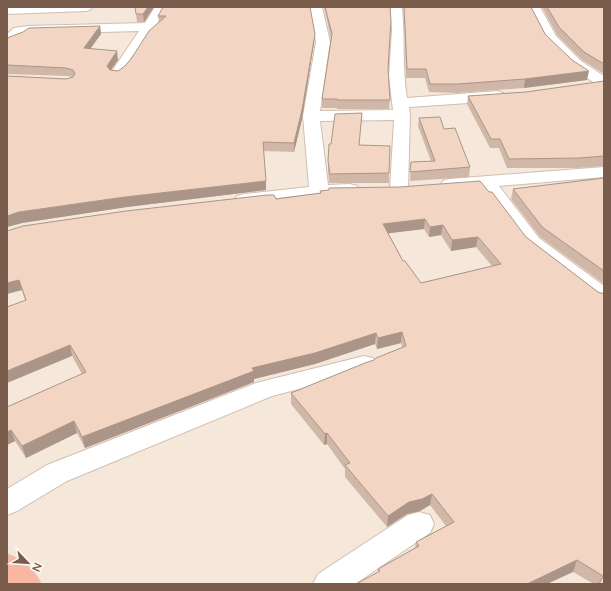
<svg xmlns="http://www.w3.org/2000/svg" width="611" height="591" viewBox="0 0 611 591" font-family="Lato,sans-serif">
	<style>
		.residential { fill: #f5e8da }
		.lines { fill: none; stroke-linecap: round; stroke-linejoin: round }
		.minor-casing { stroke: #d1beb0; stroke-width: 2 }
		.highway-casing { stroke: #dad1cd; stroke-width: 2 }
		.minor { fill: #fff; fill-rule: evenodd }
		.highway { fill: #f7b7a3; fill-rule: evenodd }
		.wall { fill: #d1b7a8; fill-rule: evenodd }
		.shaded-wall { fill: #aa9588 }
		.building { fill: #f3d5c3; stroke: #aa9588; fill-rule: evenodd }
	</style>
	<rect width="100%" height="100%" fill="#fdf6ec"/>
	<path class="residential" d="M 7,7 L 604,7 L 604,584 L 7,584 Z"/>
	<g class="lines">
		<defs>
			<path id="minor" d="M 7,7 L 92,7 L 90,10 L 86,11 L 7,14 Z
				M 155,7 L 167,7 C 160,19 130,73 121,77 C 118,79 115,78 112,77 L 110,74 L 139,31 L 28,34 C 19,35 15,43 7,45 L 7,34 L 14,28 L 28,26 L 145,23 Z
				M 310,7 L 322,7 L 330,42 L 320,111 L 393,110 L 389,77 L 392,29 L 390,7 L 402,7 C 405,37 402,68 407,98 L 498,91 L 503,93 L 506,96 L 503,99 L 498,101 L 409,107 L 410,115 L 408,189 L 406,193 L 399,195 L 392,193 L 390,189 L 394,120 L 320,121 L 328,185 L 350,184 L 357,186 L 359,190 L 357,194 L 319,197 L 244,206 L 237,204 L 235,200 L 237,196 L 244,194 L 309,187 L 303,116 L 316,42 Z
				M 528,7 L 540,7 L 556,36 L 581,61 L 604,76 L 604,87 L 599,86 L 571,67 L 545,41 Z
				M 604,167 L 604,177 L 499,186 L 539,238 L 604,286 L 604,304 L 596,302 L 575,284 L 525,246 L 481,187 L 450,189 L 444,188 L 441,184 L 444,180 L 450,179 Z
				M 364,356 L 373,358 L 376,364 L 373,370 L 272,396 L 67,481 L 17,511 L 7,515 L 7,489 L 47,465 L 256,383 Z
				M 419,512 L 430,515 L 434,524 L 430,533 L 355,584 L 313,584 L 318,574 L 408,515 Z"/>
			<path id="highway" d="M 7,554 C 22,560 34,569 41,584 L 7,584 Z"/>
		</defs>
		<use href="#minor" class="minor-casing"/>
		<use href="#highway" class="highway-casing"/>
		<use href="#minor" class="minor"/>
		<use href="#highway" class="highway"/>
	</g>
	<path class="wall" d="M 135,7 L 154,7 L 144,22 L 137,22 Z
		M 163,7 L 314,42 L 302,119 L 294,152 L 263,151 L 266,190 L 127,207 L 22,223 L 7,227 L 7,76 L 66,79 L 72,77 L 68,76 L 7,74 L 7,38 L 100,26 L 101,34 L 91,48 L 118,60 L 111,70 L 118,71 L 125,66 L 159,22 L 158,16 Z
		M 324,7 L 390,7 L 388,68 L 390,100 L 389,109 L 337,109 L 337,108 L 322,108 L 322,99 L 331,39 Z
		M 404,7 L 531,7 L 545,34 L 587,80 L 524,88 L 457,93 L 429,92 L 425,78 L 406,78 Z
		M 542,7 L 604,7 L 604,74 L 582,60 L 557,35 Z
		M 604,81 L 604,166 L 577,168 L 507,168 L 499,148 L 490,148 L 467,104 L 468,96 L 526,92 Z
		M 362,113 L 359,145 L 389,173 L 389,183 L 329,183 L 328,170 L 328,161 L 331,144 Z
		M 419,118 L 444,129 L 470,167 L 469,177 L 410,181 L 411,162 L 431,161 L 418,126 Z
		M 604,178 L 604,284 L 540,237 L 511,199 L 513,189 Z
		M 320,191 L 526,237 L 598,292 L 604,584 L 594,584 L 573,572 L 378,572 L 378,569 L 415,548 L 416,542 L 446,526 L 430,505 L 420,511 L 407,514 L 387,527 L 345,477 L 345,469 L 327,444 L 324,445 L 291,404 L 291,393 L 374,360 L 402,347 L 401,343 L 377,349 L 375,344 L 315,364 L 254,379 L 254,382 L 85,448 L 77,433 L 26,458 L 15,441 L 7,445 L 7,407 L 82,374 L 72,356 L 25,300 L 22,290 L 7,294 L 7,231 L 320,193 ZM 424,229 L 429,237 L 441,235 L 451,251 L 476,247 L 492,266 L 421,283 L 403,261 L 388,233 Z"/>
	<path class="shaded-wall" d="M 148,7 L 154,7 L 144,22 L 143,14 Z
		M 100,26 L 101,34 L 85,56 L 84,48 Z
		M 315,34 L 314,42 L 302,119 L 294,152 L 294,143 Z
		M 117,51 L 118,60 L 108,74 L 107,66 Z
		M 589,71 L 587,80 L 524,88 L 525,79 Z
		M 266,181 L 266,190 L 127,207 L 22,223 L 7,227 L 7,216 L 19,212 L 125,197 Z
		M 425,219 L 424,229 L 383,234 L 383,224 Z
		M 443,225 L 441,235 L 429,237 L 430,227 Z
		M 478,237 L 476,247 L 451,251 L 452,240 Z
		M 19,280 L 22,290 L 7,294 L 7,283 Z
		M 402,332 L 401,343 L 377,349 L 378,338 Z
		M 376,333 L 375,344 L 315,364 L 254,379 L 254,382 L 85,448 L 82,437 L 252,368 Z
		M 70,345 L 72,356 L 7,383 L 7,371 Z
		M 74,421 L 77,433 L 26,458 L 22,446 Z
		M 11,430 L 15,441 L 7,445 L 7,432 Z
		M 327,433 L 327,444 L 324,445 L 325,434 Z
		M 432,494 L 430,505 L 420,511 L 407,514 L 387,527 L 388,516 L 409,502 Z
		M 577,560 L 573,572 L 547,584 L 527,584 Z"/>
	<path class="building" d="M 135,7 L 148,7 L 143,14 L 136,14 Z
		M 163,7 L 310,7 L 315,34 L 302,110 L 294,143 L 263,142 L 266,181 L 125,197 L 19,212 L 7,216 L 7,76 L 66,79 L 73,77 L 75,73 L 73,70 L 66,68 L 7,65 L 7,38 L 23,32 L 29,28 L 100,26 L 84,48 L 117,51 L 107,66 L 110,70 L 118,71 L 125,66 L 131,59 L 149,31 L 166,16 L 158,16 Z
		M 325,7 L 390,7 L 391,21 L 388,68 L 390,100 L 337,100 L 337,99 L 322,99 L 332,34 Z
		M 404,7 L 531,7 L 545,34 L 572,60 L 589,71 L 525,79 L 458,84 L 430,84 L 426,69 L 407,69 Z
		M 547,7 L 604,7 L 604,64 L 584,52 L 559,27 Z
		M 604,81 L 604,156 L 580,158 L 509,159 L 500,139 L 491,139 L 468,96 L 526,92 Z
		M 362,113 L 359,145 L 390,146 L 389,173 L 330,174 L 328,161 L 329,144 L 331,144 L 335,114 Z
		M 440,117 L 444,129 L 455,128 L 470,167 L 410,172 L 411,162 L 435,161 L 419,118 Z
		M 604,178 L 604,271 L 542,227 L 513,189 Z
		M 480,181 L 489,192 L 492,192 L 526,237 L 598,292 L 604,294 L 604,584 L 599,584 L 603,576 L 577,560 L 527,584 L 356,584 L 380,571 L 378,569 L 419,546 L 416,542 L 454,522 L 432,494 L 422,499 L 409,502 L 388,516 L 345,465 L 350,463 L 327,433 L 325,434 L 291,393 L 365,363 L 374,360 L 376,358 L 406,346 L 402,332 L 378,338 L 376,333 L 315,353 L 252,368 L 254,371 L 82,437 L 74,421 L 22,446 L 11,430 L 7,432 L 7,407 L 86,372 L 70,345 L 7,371 L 7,307 L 26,300 L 19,280 L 7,283 L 7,231 L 23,226 L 126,211 L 267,195 L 274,195 L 276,199 L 321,193 L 320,191 L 329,190 L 329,188 L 400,187 ZM 425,219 L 430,227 L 443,225 L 452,240 L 478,237 L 501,264 L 421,283 L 405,261 L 403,261 L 383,224 Z"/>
	<rect width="611" height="591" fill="none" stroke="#7a5c4d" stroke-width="16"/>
	<g transform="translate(28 563) rotate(115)" stroke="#fffaf3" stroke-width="3" paint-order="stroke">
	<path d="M0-3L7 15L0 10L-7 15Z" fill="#7a5c4d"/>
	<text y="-6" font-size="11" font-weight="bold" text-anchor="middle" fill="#7a5c4d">N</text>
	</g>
</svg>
